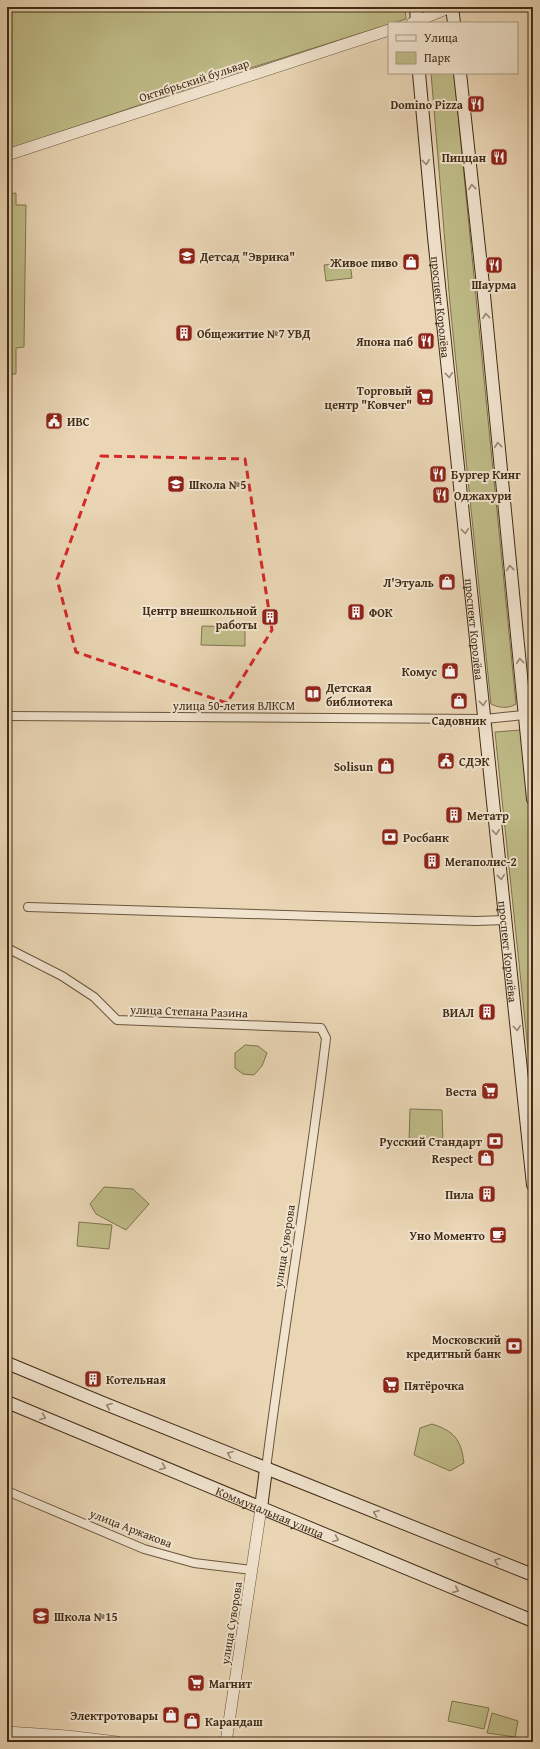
<svg xmlns="http://www.w3.org/2000/svg" width="540" height="1749" viewBox="0 0 540 1749" font-family="'Gentium Book Plus',serif">
	<style>
		.green { fill: #bfbc88; stroke: #80744e }
		.lines { fill: none; stroke-linecap: round; stroke-linejoin: round }
		.minor-casing { stroke: #6a563d; stroke-width: 10 }
		.tertiary-casing { stroke: #6a563d; stroke-width: 12 }
		.secondary-casing { stroke: #402b15; stroke-width: 14 }
		.minor { stroke: #f1e4cf; stroke-width: 8 }
		.tertiary { stroke: #f1e4cf; stroke-width: 11 }
		.secondary { stroke: #f1e4cf; stroke-width: 12 }
		.oneway { stroke: #988872 }
		.marked { fill: none; stroke: #d62828; stroke-width: 3; stroke-dasharray: 8 5; stroke-linejoin: round }
		.labels { text-anchor: middle; dominant-baseline: central; stroke-width: 4; stroke-linejoin: round; paint-order: stroke }
		.street-label { font-size: 12px; fill: #402b15; stroke: #f1e4cf }
		.poi-label { font-size: 12px; font-weight: bold; fill: #402b15; stroke: #f1e4cf; text-anchor: end }
	</style>
	<rect width="100%" height="100%" fill="#ead6b5"/>
	<filter id="stains"><feTurbulence type="fractalNoise" baseFrequency=".005" numOctaves="4"/><feColorMatrix values="0 0 0 0 .2 0 0 0 0 .09 0 0 0 0 .02 0 0 0 .5 -.17"/></filter>
	<radialGradient id="worn" r=".72"><stop offset=".6" stop-color="#630" stop-opacity="0"/><stop offset="1" stop-color="#630" stop-opacity=".3"/></radialGradient>
	<path class="green" d="M 7,7 L 405,7 L 406,19 L 225,76 L 7,150 Z
		M 431,73 L 454,73 L 516,704 C 508,709 499,708 491,704 L 450,304 Z
		M 16,193 L 16,205 L 26,205 L 24,347 L 16,348 L 16,374 L 7,374 L 7,194 Z
		M 350,262 L 352,278 L 326,281 L 324,265 Z
		M 202,626 L 245,627 L 245,646 L 201,645 Z
		M 521,730 L 533,848 L 533,1098 L 495,732 Z
		M 245,1045 L 258,1046 L 267,1053 L 262,1066 L 254,1075 L 243,1074 L 235,1068 L 235,1053 Z
		M 410,1109 L 442,1110 L 443,1145 L 409,1143 Z
		M 104,1187 L 133,1189 L 149,1204 L 126,1230 L 96,1214 L 90,1204 Z
		M 79,1222 L 112,1225 L 109,1249 L 77,1246 Z
		M 432,1424 C 454,1431 461,1439 464,1463 L 450,1471 L 414,1455 L 420,1428 Z
		M 452,1701 L 489,1708 L 484,1729 L 448,1721 Z
		M 492,1713 L 518,1721 L 515,1737 L 487,1733 Z"/>
	<g class="lines">
		<defs>
			<path id="minor" d="M 7,716 L 485,719 L 533,714
				M 28,907 L 476,921 L 506,920
				M 7,948 L 62,976 L 94,997 L 117,1020 L 321,1028 L 326,1038 C 309,1182 284,1325 266,1469
				M 7,1491 L 144,1549 L 194,1563 L 252,1570"/>
			<path id="tertiary" d="M 412,23 L 451,7
				M 7,155 L 389,30
				M 7,1732 L 67,1736 L 117,1742
				M 226,1742 L 261,1508"/>
			<g id="secondary">
				<path d="M 416,7 L 417,23"/>
				<path d="M 452,7 L 454,23"/>
				<path id="s1" d="M 419,73 L 434,237 L 533,1185"/>
				<path d="M 460,73 L 483,285 L 533,799"/>
				<path d="M 7,1363 L 103,1403 L 533,1575"/>
				<path id="s2" d="M 7,1402 L 533,1621"/>
				<path d="M 261,1508 L 266,1469"/>
			</g>
		</defs>
		<use href="#minor" class="minor-casing"/>
		<use href="#tertiary" class="tertiary-casing"/>
		<use href="#secondary" class="secondary-casing"/>
		<use href="#minor" class="minor"/>
		<use href="#tertiary" class="tertiary"/>
		<use href="#secondary" class="secondary"/>
	</g>
	<defs><path id="oneway-chevron" d="M-2-3.5L2.5 0L-2 3.5" fill="none" stroke-width="1.6" stroke-linecap="round" stroke-linejoin="round"/></defs>
	<g class="oneway">
		<use href="#oneway-chevron" transform="translate(426 162) rotate(84)"/>
		<use href="#oneway-chevron" transform="translate(472 187) rotate(-96)"/>
		<use href="#oneway-chevron" transform="translate(486 316) rotate(-96)"/>
		<use href="#oneway-chevron" transform="translate(449 375) rotate(84)"/>
		<use href="#oneway-chevron" transform="translate(498 445) rotate(-96)"/>
		<use href="#oneway-chevron" transform="translate(465 531) rotate(84)"/>
		<use href="#oneway-chevron" transform="translate(510 568) rotate(-96)"/>
		<use href="#oneway-chevron" transform="translate(520 661) rotate(-96)"/>
		<use href="#oneway-chevron" transform="translate(483 703) rotate(84)"/>
		<use href="#oneway-chevron" transform="translate(496 832) rotate(84)"/>
		<use href="#oneway-chevron" transform="translate(501 877) rotate(84)"/>
		<use href="#oneway-chevron" transform="translate(517 1028) rotate(84)"/>
		<use href="#oneway-chevron" transform="translate(109 1406) rotate(-158)"/>
		<use href="#oneway-chevron" transform="translate(43 1417) rotate(23)"/>
		<use href="#oneway-chevron" transform="translate(230 1454) rotate(-158)"/>
		<use href="#oneway-chevron" transform="translate(163 1467) rotate(22)"/>
		<use href="#oneway-chevron" transform="translate(376 1513) rotate(-158)"/>
		<use href="#oneway-chevron" transform="translate(336 1539) rotate(22)"/>
		<use href="#oneway-chevron" transform="translate(497 1561) rotate(-158)"/>
		<use href="#oneway-chevron" transform="translate(456 1590) rotate(24)"/>
	</g>
	<path class="marked" d="M 101,456 L 245,459 L 272,630 L 227,703 L 76,652 L 57,579 Z"/>
	<defs>
		<symbol id="restaurant-square" viewBox="-11 -11 22 22"><rect x="-9" y="-9" width="18" height="18" rx="4" fill="#8f2418" stroke="#f1e4cf"/><path d="M-5-6h1v4h1v-4h1v4h1v-4h1v5L-1.5 .5V6h-2V.5L-5-1ZM5-6V6H3V1.5H1.5Q1.5-4 5-6Z" fill="#fff"/></symbol>
		<symbol id="school-square" viewBox="-11 -11 22 22"><rect x="-9" y="-9" width="18" height="18" rx="4" fill="#8f2418" stroke="#f1e4cf"/><path d="M0-5L7-2L0 1L-7-2ZM-4 1L0 2.5L4 1V4Q0 6-4 4Z" fill="#fff"/></symbol>
		<symbol id="shop-square" viewBox="-11 -11 22 22"><rect x="-9" y="-9" width="18" height="18" rx="4" fill="#8f2418" stroke="#f1e4cf"/><path d="M-5-2.5h2.3a2.7 3.5 0 0 1 5.4 0H5L5.5 6h-11ZM-1.5-2.5h3a1.5 2.3 0 0 0-3 0Z" fill="#fff"/></symbol>
		<symbol id="building-square" viewBox="-11 -11 22 22"><rect x="-9" y="-9" width="18" height="18" rx="4" fill="#8f2418" stroke="#f1e4cf"/><path d="M-4-6H4V6H1V3H-1V6H-4ZM-2.5-4.3h1.7v1.8h-1.7ZM.8-4.3h1.7v1.8H.8ZM-2.5-1h1.7V.8h-1.7ZM.8-1h1.7V.8H.8Z" fill="#fff"/></symbol>
		<symbol id="supermarket-square" viewBox="-11 -11 22 22"><rect x="-9" y="-9" width="18" height="18" rx="4" fill="#8f2418" stroke="#f1e4cf"/><path d="M-6-5.5h2.5l.6 2H6L4.5 2H-2.5L-4.4-4H-6ZM-1.5 3.2a1.3 1.3 0 1 0 .1 0ZM3 3.2a1.3 1.3 0 1 0 .1 0Z" fill="#fff"/></symbol>
		<symbol id="civic-square" viewBox="-11 -11 22 22"><rect x="-9" y="-9" width="18" height="18" rx="4" fill="#8f2418" stroke="#f1e4cf"/><path d="M-.6-6.5H3V-4.5H.6V-3L4-1V1h2V6H-6V1h2V-1L-.6-3ZM-1.2 2.5V6h2.4V2.5Z" fill="#fff"/></symbol>
		<symbol id="library-square" viewBox="-11 -11 22 22"><rect x="-9" y="-9" width="18" height="18" rx="4" fill="#8f2418" stroke="#f1e4cf"/><path d="M-6-4Q-3-5.5-.7-3.5V5Q-3 3-6 4ZM6-4Q3-5.5 .7-3.5V5Q3 3 6 4Z" fill="#fff"/></symbol>
		<symbol id="bank-square" viewBox="-11 -11 22 22"><rect x="-9" y="-9" width="18" height="18" rx="4" fill="#8f2418" stroke="#f1e4cf"/><path d="M-6-4H6V4H-6ZM0-2.3a2.3 2.3 0 1 0 0 4.6a2.3 2.3 0 1 0 0-4.6Z" fill="#fff"/></symbol>
		<symbol id="cafe-square" viewBox="-11 -11 22 22"><rect x="-9" y="-9" width="18" height="18" rx="4" fill="#8f2418" stroke="#f1e4cf"/><path d="M-5.5-4.5H6V0H3Q3 3.5 0 3.5H-2.5Q-5.5 3.5-5.5 0ZM3-3.2v2h1.7v-2ZM-6 4.5H4V6H-6Z" fill="#fff"/></symbol>
	</defs>
	<g fill-rule="evenodd">
		<use href="#restaurant-square" x="466" y="94" width="20" height="20"/>
		<use href="#restaurant-square" x="489" y="147" width="20" height="20"/>
		<use href="#school-square" x="177" y="246" width="20" height="20"/>
		<use href="#shop-square" x="401" y="252" width="20" height="20"/>
		<use href="#restaurant-square" x="484" y="255" width="20" height="20"/>
		<use href="#building-square" x="174" y="323" width="20" height="20"/>
		<use href="#restaurant-square" x="416" y="331" width="20" height="20"/>
		<use href="#supermarket-square" x="415" y="387" width="20" height="20"/>
		<use href="#civic-square" x="44" y="411" width="20" height="20"/>
		<use href="#restaurant-square" x="428" y="464" width="20" height="20"/>
		<use href="#school-square" x="166" y="474" width="20" height="20"/>
		<use href="#restaurant-square" x="431" y="485" width="20" height="20"/>
		<use href="#shop-square" x="437" y="572" width="20" height="20"/>
		<use href="#building-square" x="346" y="602" width="20" height="20"/>
		<use href="#building-square" x="260" y="607" width="20" height="20"/>
		<use href="#shop-square" x="440" y="661" width="20" height="20"/>
		<use href="#library-square" x="303" y="684" width="20" height="20"/>
		<use href="#shop-square" x="449" y="691" width="20" height="20"/>
		<use href="#civic-square" x="436" y="751" width="20" height="20"/>
		<use href="#shop-square" x="376" y="756" width="20" height="20"/>
		<use href="#building-square" x="444" y="805" width="20" height="20"/>
		<use href="#bank-square" x="380" y="827" width="20" height="20"/>
		<use href="#building-square" x="422" y="851" width="20" height="20"/>
		<use href="#building-square" x="477" y="1002" width="20" height="20"/>
		<use href="#supermarket-square" x="480" y="1081" width="20" height="20"/>
		<use href="#bank-square" x="485" y="1131" width="20" height="20"/>
		<use href="#shop-square" x="476" y="1148" width="20" height="20"/>
		<use href="#building-square" x="477" y="1184" width="20" height="20"/>
		<use href="#cafe-square" x="488" y="1225" width="20" height="20"/>
		<use href="#bank-square" x="504" y="1336" width="20" height="20"/>
		<use href="#building-square" x="83" y="1369" width="20" height="20"/>
		<use href="#supermarket-square" x="381" y="1375" width="20" height="20"/>
		<use href="#school-square" x="31" y="1606" width="20" height="20"/>
		<use href="#supermarket-square" x="186" y="1673" width="20" height="20"/>
		<use href="#shop-square" x="161" y="1705" width="20" height="20"/>
		<use href="#shop-square" x="182" y="1711" width="20" height="20"/>
	</g>
	<g class="labels">
		<g class="street-label">
			<text transform="translate(194 80) rotate(-18)">Октябрьский бульвар</text>
			<text stroke="none"><textPath href="#s1" startOffset="235">проспект Королёва</textPath></text>
			<text stroke="none"><textPath href="#s1" startOffset="559">проспект Королёва</textPath></text>
			<text x="234" y="705">улица 50-летия ВЛКСМ</text>
			<text stroke="none"><textPath href="#s1" startOffset="883">проспект Королёва</textPath></text>
			<text transform="translate(189 1011) rotate(2)">улица Степана Разина</text>
			<text transform="translate(284 1246) rotate(-81)">улица Суворова</text>
			<text stroke="none"><textPath href="#s2" startOffset="285">Коммунальная улица</textPath></text>
			<text transform="translate(131 1528) rotate(21)">улица Аржакова</text>
			<text transform="translate(231 1623) rotate(-81)">улица Суворова</text>
		</g>
		<g class="poi-label">
			<text x="463" y="104">Domino Pizza</text>
			<text x="486" y="157">Пиццан</text>
			<text x="200" y="256" text-anchor="start">Детсад "Эврика"</text>
			<text x="398" y="262">Живое пиво</text>
			<text x="494" y="284" text-anchor="middle">Шаурма</text>
			<text x="197" y="333" text-anchor="start">Общежитие №7 УВД</text>
			<text x="413" y="341">Япона паб</text>
			<text x="412" y="390">Торговый<tspan x="412" dy="14">центр "Ковчег"</tspan></text>
			<text x="67" y="421" text-anchor="start">ИВС</text>
			<text x="451" y="474" text-anchor="start">Бургер Кинг</text>
			<text x="189" y="484" text-anchor="start">Школа №5</text>
			<text x="454" y="495" text-anchor="start">Оджахури</text>
			<text x="434" y="582">Л'Этуаль</text>
			<text x="257" y="610">Центр внешкольной<tspan x="257" dy="14">работы</tspan></text>
			<text x="369" y="612" text-anchor="start">ФОК</text>
			<text x="437" y="671">Комус</text>
			<text x="326" y="687" text-anchor="start">Детская<tspan x="326" dy="14">библиотека</tspan></text>
			<text x="459" y="720" text-anchor="middle">Садовник</text>
			<text x="459" y="761" text-anchor="start">СДЭК</text>
			<text x="373" y="766">Solisun</text>
			<text x="467" y="815" text-anchor="start">Метатр</text>
			<text x="403" y="837" text-anchor="start">Росбанк</text>
			<text x="445" y="861" text-anchor="start">Мегаполис-2</text>
			<text x="474" y="1012">ВИАЛ</text>
			<text x="477" y="1091">Веста</text>
			<text x="482" y="1141">Русский Стандарт</text>
			<text x="473" y="1158">Respect</text>
			<text x="474" y="1194">Пила</text>
			<text x="485" y="1235">Уно Моменто</text>
			<text x="501" y="1339">Московский<tspan x="501" dy="14">кредитный банк</tspan></text>
			<text x="106" y="1379" text-anchor="start">Котельная</text>
			<text x="404" y="1385" text-anchor="start">Пятёрочка</text>
			<text x="54" y="1616" text-anchor="start">Школа №15</text>
			<text x="209" y="1683" text-anchor="start">Магнит</text>
			<text x="158" y="1715">Электротовары</text>
			<text x="205" y="1721" text-anchor="start">Карандаш</text>
		</g>
	</g>
	<rect width="540" height="1749" fill="none" stroke="#ead6b5" stroke-width="24"/>
	<rect x="8" y="8" width="524" height="1733" fill="none" stroke="#402b15" stroke-width="2"/>
	<rect x="12" y="12" width="516" height="1725" fill="none" stroke="#402b15"/>
	<rect x="388" y="22" width="130" height="52" fill="#f1e4cf" stroke="#aa9a85"/>
	<rect x="396" y="35" width="20" height="6" fill="#f1e4cf" stroke="#aa9a85"/>
	<text x="424" y="42" font-size="12" fill="#402b15">Улица</text>
	<rect x="396" y="52" width="20" height="12" fill="#bfbc88" stroke="#aa9a85"/>
	<text x="424" y="62" font-size="12" fill="#402b15">Парк</text>
	<rect width="100%" height="100%" filter="url(#stains)"/>
	<rect width="100%" height="100%" fill="url(#worn)"/>
</svg>
